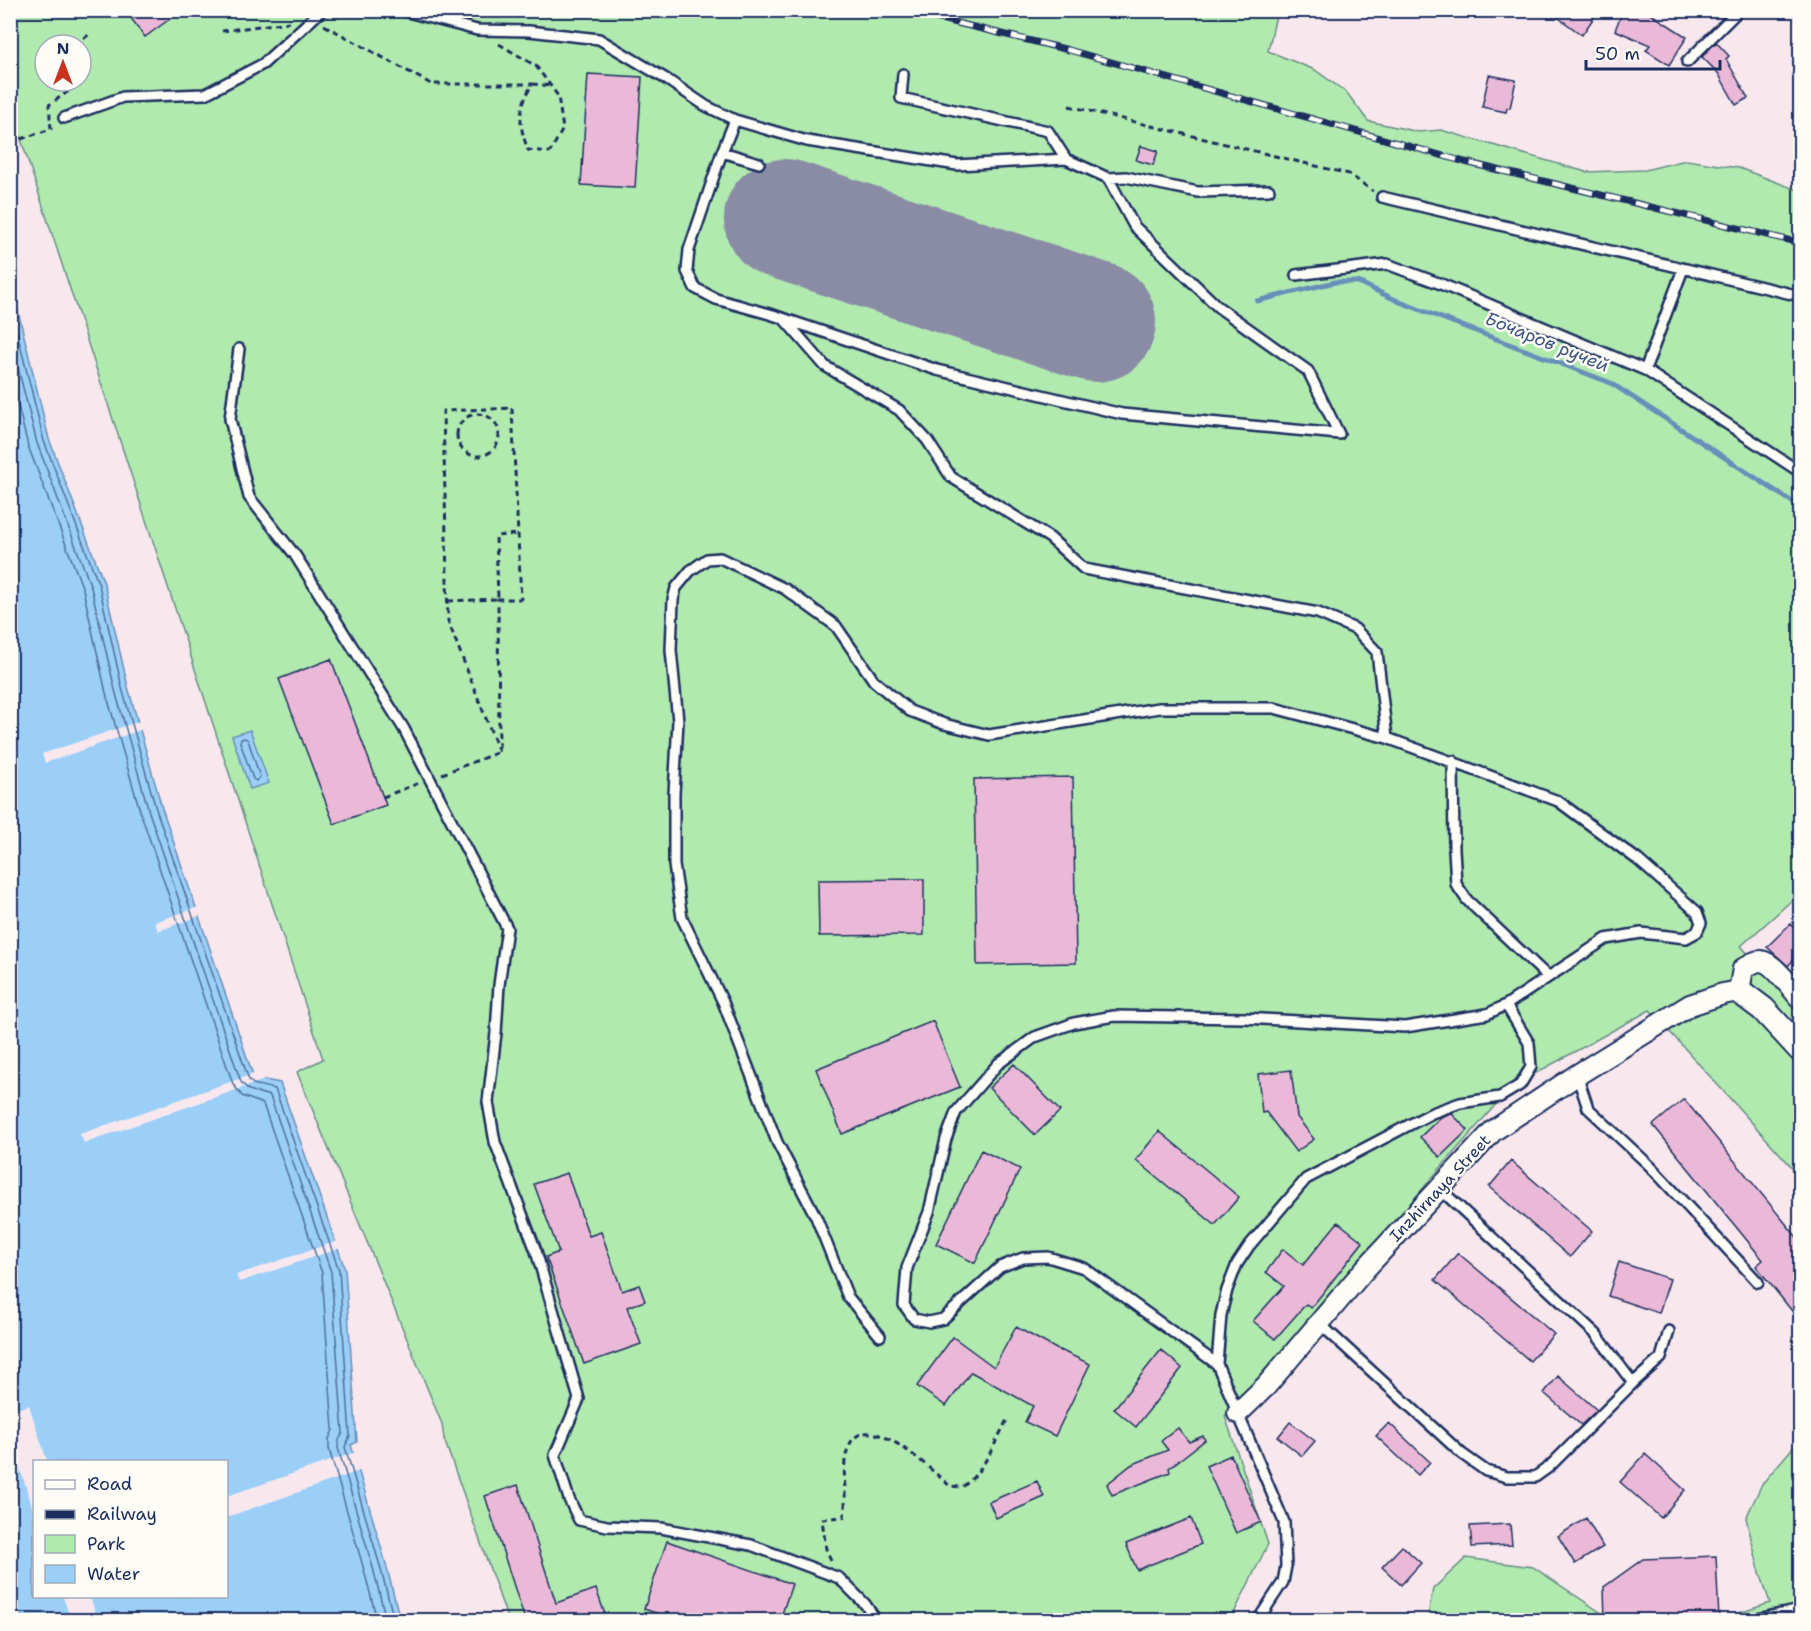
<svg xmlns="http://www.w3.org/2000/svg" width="1811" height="1631" viewBox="0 0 1811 1631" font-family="'Shantell Sans',sans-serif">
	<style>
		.green { fill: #b1eaaf; stroke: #668c86; stroke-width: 1.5; fill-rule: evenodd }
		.water { fill: #9bcff8; stroke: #688fba; stroke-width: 1.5; fill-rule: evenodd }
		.pier { fill: #f8e8ee }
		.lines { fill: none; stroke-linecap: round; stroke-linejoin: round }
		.shore { stroke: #4e6f9c; stroke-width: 1.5 }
		.stream { stroke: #688fba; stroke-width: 5 }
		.runway { stroke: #8a8ca6; stroke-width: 120 }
		.building { fill: #ebb9d8; stroke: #1b2f5e; stroke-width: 1.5 }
		.service-casing { stroke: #1b2f5e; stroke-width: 14 }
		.minor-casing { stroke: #1b2f5e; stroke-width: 24 }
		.tertiary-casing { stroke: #1b2f5e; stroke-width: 28 }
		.path { stroke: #1b2f5e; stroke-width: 3; stroke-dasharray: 6 4.5; stroke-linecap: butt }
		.service { stroke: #fdfcf7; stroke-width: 9 }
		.minor { stroke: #fdfcf7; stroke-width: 20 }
		.tertiary { stroke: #fdfcf7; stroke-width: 24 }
		.rail-casing { stroke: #1b2f5e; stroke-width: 7 }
		.rail { stroke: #fdfcf7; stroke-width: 4.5; stroke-dasharray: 14; stroke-linecap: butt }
		.labels { text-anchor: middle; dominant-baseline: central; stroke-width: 5; stroke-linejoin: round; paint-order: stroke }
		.street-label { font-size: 16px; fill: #1b2f5e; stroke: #fdfcf7 }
		.water-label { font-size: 18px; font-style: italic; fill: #3b5784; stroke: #fdfcf7 }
	</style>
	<rect width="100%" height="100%" fill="#f8e8ee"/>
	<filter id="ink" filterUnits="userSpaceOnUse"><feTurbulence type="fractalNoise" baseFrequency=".0167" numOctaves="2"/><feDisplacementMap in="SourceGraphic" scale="12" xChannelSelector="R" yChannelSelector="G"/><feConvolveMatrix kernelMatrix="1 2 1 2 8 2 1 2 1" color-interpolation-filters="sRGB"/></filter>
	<g filter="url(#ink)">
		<path class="green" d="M 10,11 L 1277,11 L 1268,51 L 1315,70 L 1347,93 L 1368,121 L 1419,132 L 1441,130 L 1586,172 L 1645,170 L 1686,160 L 1739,168 L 1800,191 L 1800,893 L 1741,946 L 1800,1013 L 1800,1176 L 1650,1010 L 1511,1087 L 1225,1416 L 1268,1544 L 1235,1611 L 1234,1620 L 508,1620 L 444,1439 L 442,1424 L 297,1072 L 323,1059 L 11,109 ZM 45,45 L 81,45 L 81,81 L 45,81 Z
			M 1800,1344 L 1800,1620 L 1427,1620 L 1433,1589 L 1466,1558 L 1533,1567 L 1609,1618 L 1724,1618 L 1770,1603 L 1758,1566 L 1746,1518 L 1762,1484 L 1795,1445 Z"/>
		<path class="water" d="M 10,278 L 49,439 L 104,583 L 128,687 L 162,808 L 254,1078 L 280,1083 L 345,1269 L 357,1442 L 351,1445 L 386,1564 L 400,1620 L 11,1620 ZM 34,1462 L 226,1462 L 226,1596 L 34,1596 Z
			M 250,730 L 269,783 L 250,789 L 232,736 Z"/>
		<path class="pier" d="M 140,721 L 143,729 L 45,763 L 42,754 Z
			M 199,907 L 202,915 L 158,931 L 155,922 Z
			M 256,1073 L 257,1075 L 270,1078 L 84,1143 L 80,1134 Z
			M 338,1241 L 341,1248 L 239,1282 L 236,1275 Z
			M 29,1405 L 47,1461 L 34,1462 L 34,1512 L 11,1440 L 11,1411 Z
			M 356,1452 L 362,1470 L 227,1517 L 227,1496 Z
			M 63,1597 L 90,1597 L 98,1620 L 71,1620 Z"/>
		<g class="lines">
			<path class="shore" d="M 10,304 L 44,441 L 99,585 L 122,688 L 156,809 L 249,1080 L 253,1084 L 275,1089 L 339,1270 L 350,1436 L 345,1447 L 380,1566 L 394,1620
				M 10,336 L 37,443 L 91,587 L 115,690 L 149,812 L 241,1082 L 249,1090 L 270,1096 L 331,1272 L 343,1433 L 339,1440 L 338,1448 L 373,1568 L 386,1620
				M 10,374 L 28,446 L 83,589 L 106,693 L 141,814 L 233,1084 L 242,1096 L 263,1104 L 322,1273 L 333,1430 L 329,1439 L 329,1449 L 364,1570 L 377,1620
				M 245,738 L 248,740 L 260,777 L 256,781 L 253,779 L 240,742 L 241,739 Z"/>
			<path class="stream" d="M 1257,301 L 1335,282 L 1358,282 L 1400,302 L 1611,383 L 1800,507"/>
			<path class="runway" d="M 784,219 L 1096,322"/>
		</g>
		<path class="building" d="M 125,10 L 182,10 L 145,37 Z
			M 1548,10 L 1599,10 L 1582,35 Z
			M 1623,10 L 1645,10 L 1687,37 L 1669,65 L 1646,50 L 1650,45 L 1615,30 Z
			M 1716,42 L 1729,56 L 1726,59 L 1748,98 L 1736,105 L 1718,73 L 1702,57 Z
			M 588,74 L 642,77 L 635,188 L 581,185 Z
			M 1489,75 L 1516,80 L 1510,108 L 1507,108 L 1506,112 L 1482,107 Z
			M 1141,146 L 1158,151 L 1153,165 L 1136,160 Z
			M 331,659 L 386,805 L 334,824 L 279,679 Z
			M 1073,777 L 1076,963 L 977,965 L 974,779 Z
			M 924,879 L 924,935 L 819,936 L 818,880 Z
			M 1790,924 L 1800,934 L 1800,952 L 1788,966 L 1767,947 Z
			M 933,1021 L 960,1087 L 842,1134 L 816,1069 Z
			M 1014,1064 L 1060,1111 L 1035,1135 L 989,1088 Z
			M 1291,1070 L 1297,1117 L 1314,1139 L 1296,1152 L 1266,1112 L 1262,1113 L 1258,1074 Z
			M 1684,1099 L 1800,1241 L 1800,1321 L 1756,1266 L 1763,1260 L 1653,1125 Z
			M 1451,1113 L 1468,1130 L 1440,1157 L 1420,1137 L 1441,1117 Z
			M 1159,1131 L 1239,1197 L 1215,1225 L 1136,1160 Z
			M 981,1150 L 1020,1169 L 975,1263 L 936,1244 Z
			M 1511,1161 L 1592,1231 L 1570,1257 L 1489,1187 Z
			M 567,1173 L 589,1236 L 601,1232 L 622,1291 L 639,1285 L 645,1301 L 627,1307 L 641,1344 L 584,1364 L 546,1257 L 559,1252 L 534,1184 Z
			M 1338,1222 L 1363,1242 L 1311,1308 L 1306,1304 L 1275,1339 L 1253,1321 L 1284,1286 L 1266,1272 L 1283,1249 L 1303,1265 Z
			M 1458,1253 L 1554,1334 L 1530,1361 L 1435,1280 Z
			M 1619,1262 L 1670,1279 L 1659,1313 L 1608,1296 Z
			M 1016,1327 L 1060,1351 L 1060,1350 L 1090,1364 L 1055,1436 L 1025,1422 L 1033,1406 L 971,1372 L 946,1406 L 917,1386 L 953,1337 L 994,1367 Z
			M 1161,1350 L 1182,1368 L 1136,1427 L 1114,1409 Z
			M 1558,1376 L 1597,1410 L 1581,1425 L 1544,1393 Z
			M 1290,1422 L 1315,1441 L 1302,1456 L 1278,1437 Z
			M 1389,1423 L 1430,1462 L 1418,1475 L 1376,1436 Z
			M 1178,1428 L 1189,1442 L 1203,1436 L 1205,1440 L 1169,1468 L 1170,1472 L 1112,1495 L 1107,1484 L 1131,1465 L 1168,1450 L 1161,1441 Z
			M 1645,1454 L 1685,1490 L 1661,1518 L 1620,1482 Z
			M 1231,1455 L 1261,1522 L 1236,1533 L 1206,1466 Z
			M 1037,1481 L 1044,1497 L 996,1518 L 989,1502 Z
			M 518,1485 L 556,1603 L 596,1589 L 607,1620 L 525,1620 L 485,1496 Z
			M 1191,1518 L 1201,1544 L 1137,1570 L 1126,1544 Z
			M 1586,1518 L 1603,1547 L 1575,1564 L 1558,1536 Z
			M 1510,1524 L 1512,1545 L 1472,1547 L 1470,1526 Z
			M 667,1541 L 792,1584 L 780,1620 L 677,1620 L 644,1609 Z
			M 1402,1546 L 1421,1563 L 1401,1585 L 1382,1567 Z
			M 1716,1556 L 1719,1620 L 1605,1620 L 1604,1587 L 1643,1559 Z"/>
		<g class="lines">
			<defs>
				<path id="service" d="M 400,10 L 477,30 L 529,31 L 599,39 L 666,79 L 706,106 L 735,120 L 722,152 L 689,250 L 687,271 L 695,288 L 716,299 L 773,315 L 937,370 L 1122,414 L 1339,434
					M 1687,62 L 1739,10
					M 903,74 L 901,98 L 1048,131 L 1066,159
					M 64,118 L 123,97 L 205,94 L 263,64 L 322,10
					M 735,120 L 807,141 L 957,165 L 1066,159 L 1108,178 L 1134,226 L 1218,307 L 1308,371 L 1339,434
					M 722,152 L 759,163
					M 1108,178 L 1126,177 L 1198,192 L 1269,190
					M 1382,197 L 1800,296
					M 1296,275 L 1387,264 L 1441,284 L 1645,370 L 1800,472
					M 784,319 L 825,366 L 899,410 L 927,440 L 951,477 L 1050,538 L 1084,569 L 1318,613 L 1355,629 L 1377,652 L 1387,738
					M 239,349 L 230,419 L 249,497 L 295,555 L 404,729 L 507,928 L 499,985 L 496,1033 L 488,1102 L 495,1142 L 536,1251 L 579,1399 L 555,1455 L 569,1499 L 579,1520 L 607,1526 L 661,1528 L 751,1545 L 839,1578 L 865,1604 L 876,1620
					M 1645,370 L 1683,269
					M 1453,761 L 1454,849 L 1456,884 L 1467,900 L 1548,977
					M 1577,1075 L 1588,1108 L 1650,1166 L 1758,1282
					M 1440,1189 L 1596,1334 L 1633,1383
					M 1318,1322 L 1462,1454 L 1486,1471 L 1507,1477 L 1535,1477 L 1549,1467 L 1633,1383 L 1661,1358 L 1669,1331
					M 880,1336 L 848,1297 L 816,1217 L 777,1142 L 723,1002 L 682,918 L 674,865 L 674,794 L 678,721 L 671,650 L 673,600 L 676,588 L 690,571 L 707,559 L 720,558 L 785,589 L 836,626 L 874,681 L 910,711 L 944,724 L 989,735 L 1159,708 L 1274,708 L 1387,738 L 1558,801 L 1638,860 L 1697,912 L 1701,923 L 1697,932 L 1686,938 L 1641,933 L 1606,939 L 1506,1005 L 1487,1014 L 1405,1027 L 1245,1018 L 1114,1016 L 1074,1023 L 1035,1037 L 998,1064 L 956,1112 L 946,1139 L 929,1212 L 907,1268 L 904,1305 L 914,1319 L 929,1322 L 943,1319 L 1000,1267 L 1023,1258 L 1048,1257 L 1084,1268 L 1217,1364 L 1284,1522 L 1286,1566 L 1283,1582 L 1258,1620
					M 1217,1364 L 1221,1315 L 1227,1290 L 1237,1264 L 1249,1246 L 1306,1179 L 1432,1113 L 1460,1103 L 1500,1097 L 1520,1085 L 1531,1067 L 1529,1043 L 1506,1005
					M 1753,1620 L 1800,1610"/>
				<path id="minor" d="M 1238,1413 L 1266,1386 L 1365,1269 L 1493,1131 L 1577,1075 L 1690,1005 L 1723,994 L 1739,991 L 1743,969 C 1749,965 1754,961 1761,961 C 1773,962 1792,989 1800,998"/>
				<path id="tertiary" d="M 1739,991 L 1763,1009 L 1800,1049"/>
			</defs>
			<use href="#service" class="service-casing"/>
			<use href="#minor" class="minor-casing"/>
			<use href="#tertiary" class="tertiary-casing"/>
			<path class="path" d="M 324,25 L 431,84 L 532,84
				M 222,31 L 289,22
				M 499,44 L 536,66 L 558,96 L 563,129 L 550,152 L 528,150 C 518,123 518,110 532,84 L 551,86
				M 75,45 L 91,33
				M 1069,106 L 1349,174 L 1373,191
				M 21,139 L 51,129 L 49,105 L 70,90 L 69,81
				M 512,408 L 521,599 L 498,599 L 499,752 L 448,621 L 443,411 Z
				M457 435a21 21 0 1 1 42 0a21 21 0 1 1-42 0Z
				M 448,601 L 498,599 L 496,536 L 517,534
				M 442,774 L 499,752
				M 383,797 L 419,783
				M 831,1560 L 826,1549 L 822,1519 L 844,1517 C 847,1498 843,1479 845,1461 C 854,1393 927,1467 950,1486 L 962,1487 C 984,1472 995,1442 1008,1418"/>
			<use href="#service" class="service"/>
			<use href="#minor" class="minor"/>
			<use href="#tertiary" class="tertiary"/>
			<defs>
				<path id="rail" d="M 903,10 L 1069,50 L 1465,162 L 1800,243"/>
			</defs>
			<use href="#rail" class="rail-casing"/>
			<use href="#rail" class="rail"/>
		</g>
	</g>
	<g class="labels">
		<g class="street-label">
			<text transform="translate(1440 1188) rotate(-47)">Inzhirnaya Street</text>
		</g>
		<g class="water-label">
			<text transform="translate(1547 342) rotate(22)">Бочаров ручей</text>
		</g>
	</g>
	<rect width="1811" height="1631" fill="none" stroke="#fdfcf7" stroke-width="36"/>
	<rect x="18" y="18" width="1775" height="1595" fill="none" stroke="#1b2f5e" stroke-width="2" filter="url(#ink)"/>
	<rect x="33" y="1460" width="195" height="138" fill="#fdfcf7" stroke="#a3aaba" stroke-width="1.5"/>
	<rect x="45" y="1480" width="30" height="9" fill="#fdfcf7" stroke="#a3aaba" stroke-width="1.5"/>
	<text x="87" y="1490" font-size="18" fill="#1b2f5e">Road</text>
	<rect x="45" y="1510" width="30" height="9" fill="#1b2f5e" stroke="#a3aaba" stroke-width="1.5"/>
	<text x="87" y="1520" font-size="18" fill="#1b2f5e">Railway</text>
	<rect x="45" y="1535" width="30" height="18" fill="#b1eaaf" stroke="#a3aaba" stroke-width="1.5"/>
	<text x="87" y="1550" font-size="18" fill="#1b2f5e">Park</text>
	<rect x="45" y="1565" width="30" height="18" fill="#9bcff8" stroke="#a3aaba" stroke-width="1.5"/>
	<text x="87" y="1580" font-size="18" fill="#1b2f5e">Water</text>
	<g transform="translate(63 63)"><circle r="28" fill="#fdfcf7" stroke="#a3aaba" stroke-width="1.5"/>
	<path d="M0-4.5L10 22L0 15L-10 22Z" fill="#c8321e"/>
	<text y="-9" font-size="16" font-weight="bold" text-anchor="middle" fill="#1b2f5e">N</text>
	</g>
	<path d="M1586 60v9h134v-9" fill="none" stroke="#1b2f5e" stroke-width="3"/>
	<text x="1595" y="60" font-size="18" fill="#1b2f5e" stroke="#fdfcf7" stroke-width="4.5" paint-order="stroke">50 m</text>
</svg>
